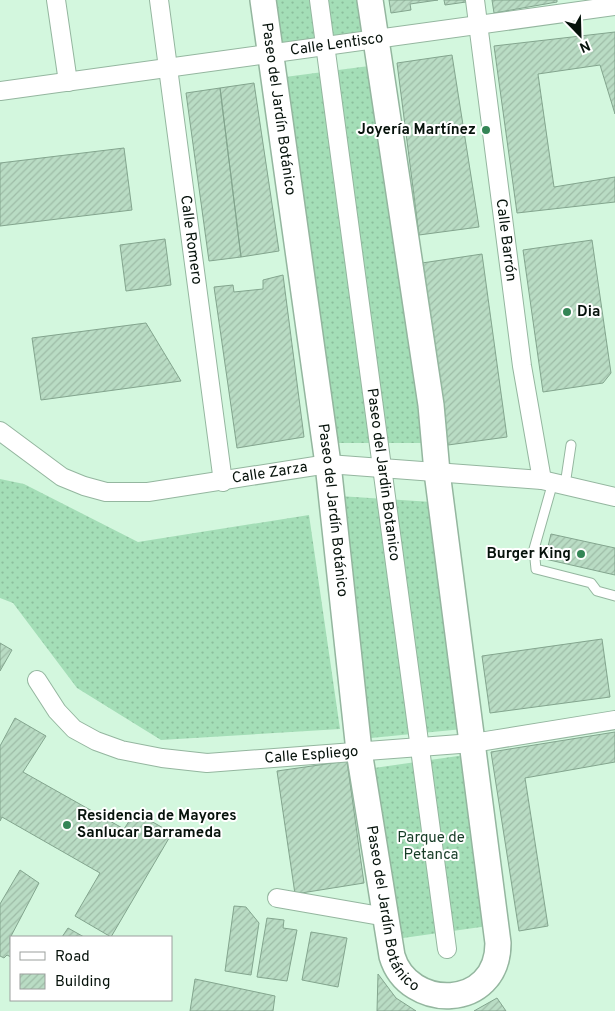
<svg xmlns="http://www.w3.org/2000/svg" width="615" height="1011" viewBox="0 0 615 1011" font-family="Overpass,sans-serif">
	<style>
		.grass { fill: url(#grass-dots) }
		.building { fill: url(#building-hatch); stroke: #83a58e }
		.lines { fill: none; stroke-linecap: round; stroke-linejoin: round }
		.lane-casing { stroke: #94b69f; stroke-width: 11 }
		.street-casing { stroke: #94b69f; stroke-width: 20 }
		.secondary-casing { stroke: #94b69f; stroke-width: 28 }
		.lane { stroke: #fff; stroke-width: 9 }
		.street { stroke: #fff; stroke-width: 18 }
		.secondary { stroke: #fff; stroke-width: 25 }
		.poi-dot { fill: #348556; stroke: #fff; stroke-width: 2 }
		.labels { text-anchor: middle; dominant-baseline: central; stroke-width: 4; stroke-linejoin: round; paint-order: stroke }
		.street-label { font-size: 15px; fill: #06120b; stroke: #fff }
		.poi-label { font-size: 15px; font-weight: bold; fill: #06120b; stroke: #fff; text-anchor: end }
		.park-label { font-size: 15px; fill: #163c26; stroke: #fff }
	</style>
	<defs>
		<pattern id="grass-dots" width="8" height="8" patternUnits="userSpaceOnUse" patternTransform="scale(1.25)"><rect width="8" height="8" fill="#a4deb7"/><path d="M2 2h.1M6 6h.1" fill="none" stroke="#8cbd9c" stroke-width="1.8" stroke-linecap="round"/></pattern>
		<pattern id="building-hatch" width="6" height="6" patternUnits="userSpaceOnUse" patternTransform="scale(1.25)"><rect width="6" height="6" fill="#b9dcc4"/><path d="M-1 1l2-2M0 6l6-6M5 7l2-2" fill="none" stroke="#9ebca7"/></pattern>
	</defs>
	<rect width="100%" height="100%" fill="#d3f7de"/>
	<path class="grass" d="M 261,0 L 370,0 L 375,39 L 270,54 Z
		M 369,66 L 427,443 L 335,443 L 285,77 Z
		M 0,479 L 24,484 L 138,542 L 309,515 L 340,729 L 161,740 L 77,688 L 13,603 L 0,598 Z
		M 339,496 L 432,502 L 463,729 L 371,738 Z
		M 465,755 L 488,926 L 396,939 L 374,768 Z"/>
	<path class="building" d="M 389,0 L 438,0 L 410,4 L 411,10 L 391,13 Z
		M 444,0 L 466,0 L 466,2 L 445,5 Z
		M 492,0 L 557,0 L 557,2 L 494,13 Z
		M 615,32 L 615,114 L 600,65 L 538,74 L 554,187 L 615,177 L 615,202 L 517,213 L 494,46 Z
		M 452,55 L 479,227 L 419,235 L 397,63 Z
		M 254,83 L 279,251 L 241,257 L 220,88 Z
		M 220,88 L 241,257 L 209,261 L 186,93 Z
		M 124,148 L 132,210 L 0,226 L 0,163 Z
		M 165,239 L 171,285 L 126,291 L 120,245 Z
		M 592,240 L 611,373 L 603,383 L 543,392 L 523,250 Z
		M 482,254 L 507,437 L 448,445 L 422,263 Z
		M 283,275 L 304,437 L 237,448 L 214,287 L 233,285 L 234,292 L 263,289 L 263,280 Z
		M 146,323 L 181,381 L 41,400 L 32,338 Z
		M 551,534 L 615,548 L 615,575 L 545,559 Z
		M 602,639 L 610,697 L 490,713 L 482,656 Z
		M 0,643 L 12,650 L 0,671 Z
		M 15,718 L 46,736 L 23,772 L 124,829 L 135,812 L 172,833 L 111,937 L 75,916 L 100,873 L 2,817 L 0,821 L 0,746 Z
		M 615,732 L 615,762 L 525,778 L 548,926 L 519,931 L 491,752 Z
		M 347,761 L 364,883 L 295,894 L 277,771 Z
		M 20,870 L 39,883 L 10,938 L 11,957 L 7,955 L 4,958 L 0,956 L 0,904 Z
		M 234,906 L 246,907 L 259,923 L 251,975 L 225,971 Z
		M 267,918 L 284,920 L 283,928 L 297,930 L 287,981 L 257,977 Z
		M 68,928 L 84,937 L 62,937 Z
		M 311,932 L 347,938 L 338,987 L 302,980 Z
		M 378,974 L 396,998 L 416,1011 L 377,1011 Z
		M 195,979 L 275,996 L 273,1011 L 190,1011 Z
		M 497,998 L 506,1011 L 474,1011 L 481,1007 Z"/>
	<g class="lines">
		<defs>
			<path id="lane" d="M 553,482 L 534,549 L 536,569 L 591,583 L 597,591 L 615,596
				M 565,485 L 571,445"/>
			<g id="street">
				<path d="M 56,0 L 68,82"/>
				<path id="s1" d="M 159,0 L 223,482"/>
				<path id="s2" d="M 319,0 L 447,949"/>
				<path id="s3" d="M 475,0 L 522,366 L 542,480"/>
				<path id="s4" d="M 0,91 L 615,6"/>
				<path id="s5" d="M 0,431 L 62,477 L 84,486 L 106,492 L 148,492 L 328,464 L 542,480 L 615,497"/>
				<path id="s6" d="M 37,680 L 57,711 L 74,729 L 96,741 L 121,750 L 162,758 L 207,763 L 473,743 L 615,720"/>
				<path d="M 277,898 L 386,917"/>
			</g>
			<g id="secondary">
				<path id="s7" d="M 263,0 L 328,464 L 359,751 L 392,956 C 408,1011 498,1011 498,943 L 437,472 L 431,405 L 370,0"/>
			</g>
		</defs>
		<use href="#lane" class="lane-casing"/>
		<use href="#street" class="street-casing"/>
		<use href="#secondary" class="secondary-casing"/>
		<use href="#lane" class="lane"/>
		<use href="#street" class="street"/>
		<use href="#secondary" class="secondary"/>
	</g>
	<g class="poi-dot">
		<circle cx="486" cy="130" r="5"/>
		<circle cx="567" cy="312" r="5"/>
		<circle cx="581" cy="554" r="5"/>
		<circle cx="67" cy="825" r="5"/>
	</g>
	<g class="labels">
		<g class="street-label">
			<text stroke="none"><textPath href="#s4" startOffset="340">Calle Lentisco</textPath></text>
			<text stroke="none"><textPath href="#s7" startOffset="110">Paseo del Jardín Botánico</textPath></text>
			<text stroke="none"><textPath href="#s3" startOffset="242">Calle Barrón</textPath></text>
			<text stroke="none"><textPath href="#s1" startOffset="242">Calle Romero</textPath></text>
			<text stroke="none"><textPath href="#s5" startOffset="289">Calle Zarza</textPath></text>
			<text stroke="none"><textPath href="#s2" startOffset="479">Paseo del Jardin Botanico</textPath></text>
			<text stroke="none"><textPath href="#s7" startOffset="515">Paseo del Jardín Botánico</textPath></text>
			<text stroke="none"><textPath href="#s6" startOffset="305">Calle Espliego</textPath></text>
			<text stroke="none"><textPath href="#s7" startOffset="920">Paseo del Jardín Botánico</textPath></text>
		</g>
		<g class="poi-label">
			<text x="476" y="130">Joyería Martínez</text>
			<text x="577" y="312" text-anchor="start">Dia</text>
			<text x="571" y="554">Burger King</text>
			<text x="77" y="816" text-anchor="start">Residencia de Mayores<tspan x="77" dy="17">Sanlucar Barrameda</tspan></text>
		</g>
		<g class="park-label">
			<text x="431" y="838">Parque de<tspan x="431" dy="17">Petanca</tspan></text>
		</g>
	</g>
	<rect x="10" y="936" width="162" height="65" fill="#ffffff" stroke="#9ba09d"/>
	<rect x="20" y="952" width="25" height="8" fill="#ffffff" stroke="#9ba09d"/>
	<text x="55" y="961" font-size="15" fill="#06120b">Road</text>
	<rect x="20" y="974" width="25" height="15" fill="url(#building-hatch)" stroke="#9ba09d"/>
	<text x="55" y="986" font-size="15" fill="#06120b">Building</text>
	<g transform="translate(580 35) rotate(157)" stroke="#ffffff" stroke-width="4" paint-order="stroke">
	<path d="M0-4L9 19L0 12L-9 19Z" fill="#06120b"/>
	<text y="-8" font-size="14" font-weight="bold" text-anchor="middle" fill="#06120b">N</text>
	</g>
</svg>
